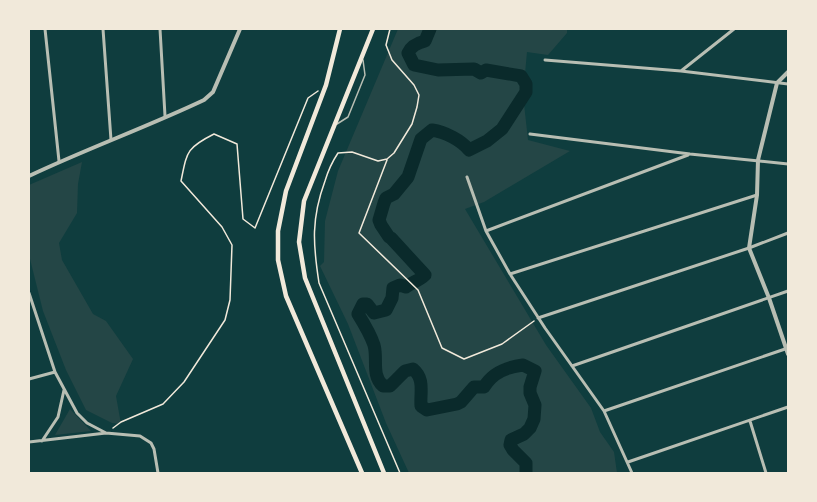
<svg xmlns="http://www.w3.org/2000/svg" width="817" height="502" viewBox="0 0 817 502" font-family="Rubik,sans-serif">
	<style>
		.green { fill: #244646 }
		.lines { fill: none; stroke-linecap: round; stroke-linejoin: round }
		.river { stroke: #0a2a2b; stroke-width: 13 }
		.path { stroke: #f1e9da; stroke-width: 1.5 }
		.service { stroke: #b8beb3; stroke-width: 1.5 }
		.minor { stroke: #b8beb3; stroke-width: 3 }
		.tertiary { stroke: #b8beb3; stroke-width: 4 }
		.secondary { stroke: #f1e9da; stroke-width: 4.5 }
	</style>
	<rect width="100%" height="100%" fill="#0f3d3e"/>
	<path class="green" d="M 398,29 L 567,29 L 567,33 L 548,55 L 527,52 L 523,95 L 528,140 L 570,151 L 484,202 L 465,209 L 546,345 L 591,408 L 600,432 L 614,452 L 617,473 L 409,473 L 386,423 L 348,324 L 320,266 L 324,262 L 325,221 L 338,171 Z
		M 82,162 L 78,184 L 77,213 L 59,243 L 62,260 L 93,314 L 106,321 L 133,359 L 116,396 L 121,424 L 112,423 L 86,410 L 66,370 L 43,311 L 29,255 L 29,185 Z
		M 70,409 L 91,431 L 55,435 Z"/>
	<g class="lines">
		<path class="river" d="M 430,29 L 425,41 C 417,43 411,46 408,53 L 414,65 L 438,70 L 474,69 L 481,73 L 486,70 L 521,76 L 526,84 L 526,92 L 502,129 L 487,141 L 469,150 C 461,140 445,132 432,130 L 421,139 L 408,177 L 394,194 L 386,198 L 384,203 L 379,220 L 381,225 L 389,237 L 391,238 L 425,275 C 419,281 412,282 406,287 L 400,285 L 393,288 L 392,298 L 386,310 L 374,313 L 367,304 L 363,304 L 358,314 C 363,322 371,336 374,345 C 378,359 371,375 383,386 L 390,386 L 405,371 L 413,369 C 425,379 420,392 421,406 L 427,410 L 457,404 L 461,402 L 474,387 L 484,387 C 493,372 507,367 523,365 L 535,371 L 530,387 L 530,393 L 535,405 L 534,419 L 530,428 L 524,434 L 511,440 L 510,445 L 513,450 L 526,463 L 526,473"/>
		<path class="path" d="M 390,29 L 386,45 L 392,60 L 414,85 L 419,95 L 417,107 L 412,124 L 394,153 L 387,159 L 378,161 L 352,152 L 338,153 C 332,162 328,171 325,181 C 311,219 313,244 319,283 L 400,473
			M 387,160 L 359,233 L 418,290 L 442,348 L 464,359 L 502,344 L 534,321
			M 113,428 L 121,422 L 163,404 L 184,382 L 225,320 L 230,300 L 232,245 L 222,227 L 181,181 C 187,152 186,148 214,134 L 237,144 L 243,219 L 255,228 L 308,98 L 318,91"/>
		<path class="service" d="M 337,124 L 348,117 L 365,75 L 363,60"/>
		<path class="minor" d="M 45,29 L 59,161
			M 103,29 L 111,140
			M 160,29 L 165,116
			M 545,60 L 681,71 L 788,84
			M 681,71 L 734,29
			M 530,134 L 690,154 L 788,164
			M 467,177 L 486,231 L 510,274 L 545,328 L 604,411 L 632,473
			M 486,231 L 688,155
			M 510,274 L 757,195
			M 29,293 L 55,372 L 77,413 L 87,423 L 106,433 L 140,436 L 151,443 L 154,449 L 158,473
			M 538,318 L 749,248 L 788,233
			M 572,366 L 788,291
			M 29,379 L 55,372
			M 604,411 L 788,348
			M 750,421 L 766,473
			M 42,441 L 58,417 L 64,390
			M 29,442 L 106,433
			M 628,462 L 788,407"/>
		<path class="tertiary" d="M 788,72 L 777,83 L 758,160 L 757,195 L 749,248 L 769,298 L 788,354
			M 29,176 C 86,149 147,127 204,100 L 213,92 L 240,29"/>
		<path class="secondary" d="M 340,29 L 326,85 L 286,191 L 278,231 L 278,260 L 286,296 L 362,473
			M 373,29 L 304,201 L 299,242 L 305,278 L 384,473"/>
	</g>
	<rect width="817" height="502" fill="none" stroke="#f1e9da" stroke-width="60"/>
</svg>
